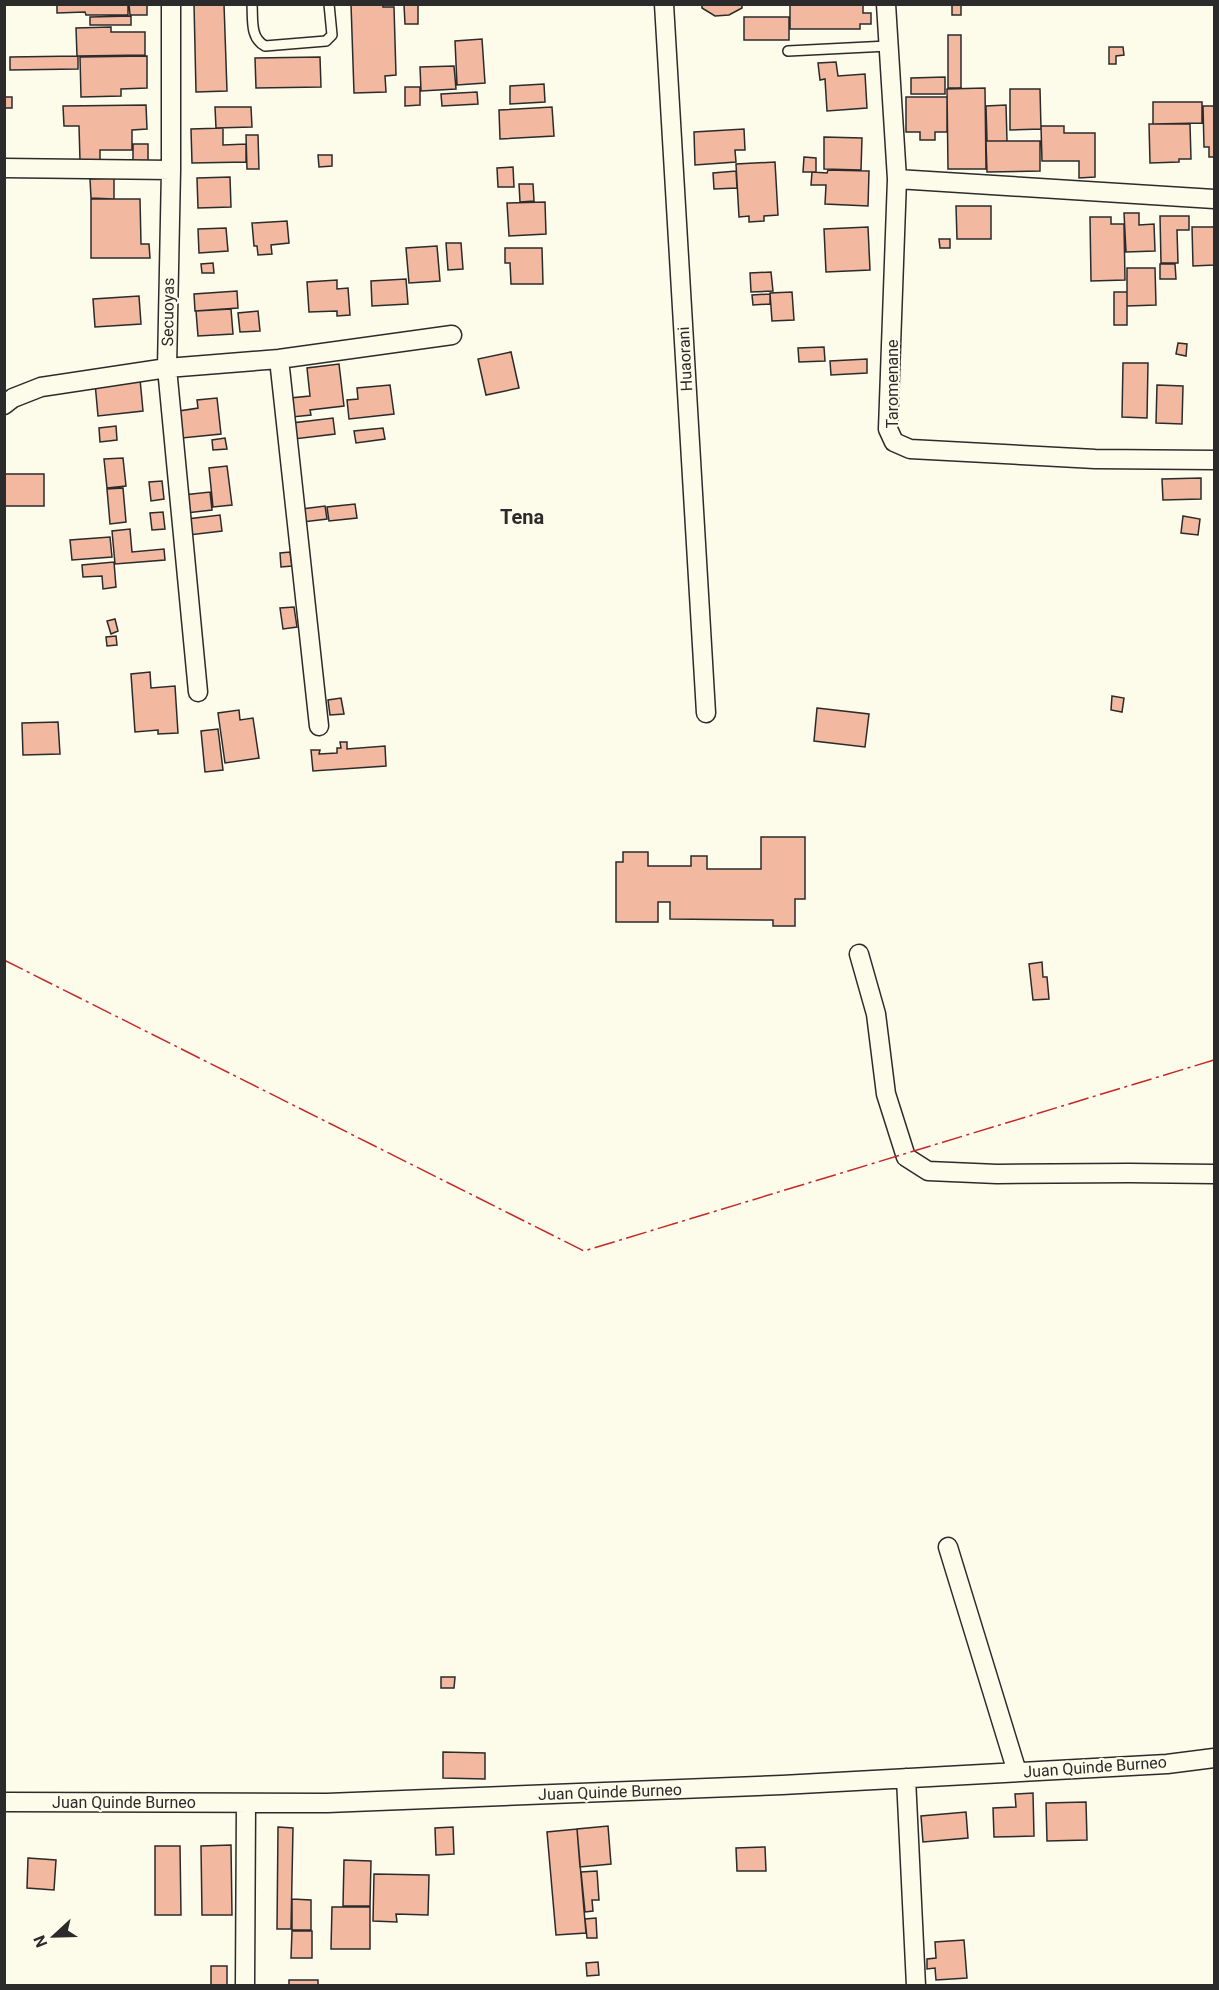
<svg xmlns="http://www.w3.org/2000/svg" width="1219" height="1990" viewBox="0 0 1219 1990" font-family="Roboto,sans-serif">
	<style>
		.building { fill: #f2b8a0; stroke: #2b2b2b; stroke-width: 1.5 }
		.lines { fill: none; stroke-linecap: round; stroke-linejoin: round }
		.lane-casing { stroke: #2b2b2b; stroke-width: 12 }
		.street-casing { stroke: #2b2b2b; stroke-width: 21 }
		.lane { stroke: #fdfbea; stroke-width: 9 }
		.street { stroke: #fdfbea; stroke-width: 18 }
		.power { stroke: #c62828; stroke-width: 1.5; stroke-dasharray: 21 4.5 3 4.5; stroke-linecap: butt }
		.labels { text-anchor: middle; dominant-baseline: central; stroke-width: 4.5; stroke-linejoin: round; paint-order: stroke }
		.street-label { font-size: 16px; fill: #2b2b2b; stroke: #fdfbea }
		.quarter-label { font-size: 20px; font-weight: bold; fill: #2b2b2b; stroke: #fdfbea }
	</style>
	<rect width="100%" height="100%" fill="#fdfbea"/>
	<path class="building" d="M 57,4 L 128,4 L 128,15 L 86,15 L 85,12 L 57,13 Z
		M 129,4 L 147,4 L 147,15 L 130,15 Z
		M 194,4 L 224,4 L 227,91 L 196,92 Z
		M 351,4 L 383,4 L 383,7 L 394,7 L 396,75 L 385,76 L 386,92 L 354,93 Z
		M 702,4 L 742,4 L 742,8 L 729,15 L 715,16 L 702,8 Z
		M 790,4 L 863,4 L 863,13 L 871,13 L 871,24 L 860,24 L 860,29 L 790,29 Z
		M 952,4 L 961,4 L 961,15 L 952,15 Z
		M 404,5 L 418,5 L 418,24 L 405,24 Z
		M 131,16 L 131,25 L 90,25 L 90,17 Z
		M 744,17 L 789,17 L 789,40 L 744,40 Z
		M 111,27 L 111,32 L 145,32 L 145,55 L 77,56 L 76,28 Z
		M 948,35 L 961,35 L 961,88 L 948,88 Z
		M 482,39 L 485,83 L 457,85 L 455,41 Z
		M 1109,47 L 1123,47 L 1124,55 L 1116,56 L 1116,64 L 1109,64 Z
		M 78,56 L 78,69 L 10,70 L 10,57 Z
		M 147,56 L 147,88 L 121,89 L 121,96 L 81,97 L 80,57 Z
		M 320,57 L 321,87 L 256,88 L 255,58 Z
		M 836,62 L 838,76 L 865,74 L 867,108 L 827,111 L 825,79 L 820,80 L 818,63 Z
		M 454,66 L 456,89 L 421,91 L 420,67 Z
		M 945,77 L 945,94 L 911,94 L 911,78 Z
		M 544,84 L 545,102 L 510,104 L 510,86 Z
		M 405,87 L 420,87 L 420,105 L 405,106 Z
		M 985,88 L 986,169 L 948,169 L 947,89 Z
		M 1010,89 L 1040,89 L 1041,129 L 1010,130 Z
		M 477,92 L 478,104 L 442,106 L 441,94 Z
		M 4,97 L 12,97 L 12,108 L 4,108 Z
		M 906,97 L 947,97 L 947,132 L 935,132 L 935,140 L 920,140 L 920,132 L 906,132 Z
		M 1153,102 L 1202,102 L 1202,123 L 1153,124 Z
		M 146,105 L 147,129 L 132,130 L 132,150 L 100,150 L 100,160 L 80,161 L 79,126 L 64,126 L 63,106 Z
		M 1006,105 L 1007,141 L 987,141 L 986,106 Z
		M 1203,106 L 1214,106 L 1214,157 L 1209,157 L 1209,147 L 1204,147 Z
		M 215,107 L 251,107 L 252,127 L 216,128 Z
		M 552,107 L 554,136 L 500,139 L 499,110 Z
		M 1149,124 L 1190,124 L 1191,159 L 1179,159 L 1179,162 L 1150,163 Z
		M 1041,126 L 1064,126 L 1064,133 L 1095,133 L 1095,177 L 1079,178 L 1079,161 L 1042,161 Z
		M 223,128 L 223,145 L 246,144 L 246,162 L 192,163 L 191,129 Z
		M 744,129 L 745,150 L 735,150 L 736,162 L 695,165 L 694,132 Z
		M 246,135 L 258,135 L 259,169 L 247,169 Z
		M 824,137 L 862,138 L 861,170 L 824,169 Z
		M 986,141 L 1040,141 L 1040,171 L 987,172 Z
		M 133,144 L 148,144 L 148,161 L 133,161 Z
		M 318,155 L 332,155 L 332,166 L 319,167 Z
		M 804,157 L 816,158 L 816,172 L 803,172 Z
		M 775,162 L 778,215 L 764,216 L 764,221 L 749,222 L 749,216 L 739,217 L 736,164 Z
		M 513,167 L 514,187 L 498,187 L 497,168 Z
		M 828,170 L 869,171 L 868,206 L 825,204 L 826,185 L 811,185 L 812,172 L 827,173 Z
		M 736,171 L 737,188 L 714,189 L 713,173 Z
		M 230,177 L 231,207 L 198,208 L 197,178 Z
		M 114,178 L 114,199 L 91,198 L 90,179 Z
		M 519,184 L 533,184 L 534,201 L 520,202 Z
		M 91,199 L 140,199 L 141,244 L 149,244 L 150,258 L 91,258 Z
		M 545,202 L 546,234 L 509,236 L 507,203 Z
		M 956,206 L 991,206 L 991,239 L 957,239 Z
		M 1124,213 L 1139,213 L 1139,225 L 1154,224 L 1155,251 L 1126,252 Z
		M 1160,216 L 1189,216 L 1189,230 L 1177,230 L 1178,263 L 1161,263 Z
		M 1090,217 L 1111,217 L 1111,224 L 1124,224 L 1125,280 L 1091,281 Z
		M 287,221 L 289,243 L 271,245 L 272,254 L 258,255 L 257,246 L 254,246 L 252,223 Z
		M 868,227 L 870,270 L 826,272 L 824,229 Z
		M 1192,227 L 1214,227 L 1214,265 L 1193,266 Z
		M 226,228 L 228,251 L 199,253 L 198,229 Z
		M 939,239 L 950,239 L 950,248 L 940,248 Z
		M 446,243 L 461,243 L 463,269 L 448,270 Z
		M 437,246 L 440,281 L 409,283 L 406,248 Z
		M 505,248 L 542,248 L 543,284 L 511,284 L 510,263 L 505,263 Z
		M 213,263 L 214,273 L 202,273 L 201,264 Z
		M 1160,264 L 1175,264 L 1176,279 L 1160,279 Z
		M 1127,268 L 1155,268 L 1156,305 L 1127,306 Z
		M 771,272 L 773,291 L 751,292 L 750,273 Z
		M 406,279 L 408,304 L 372,306 L 371,281 Z
		M 337,280 L 337,289 L 348,288 L 350,315 L 337,316 L 337,311 L 309,312 L 307,282 Z
		M 237,291 L 238,308 L 195,311 L 194,294 Z
		M 792,292 L 794,320 L 772,321 L 770,293 Z
		M 1114,292 L 1127,292 L 1127,325 L 1114,325 Z
		M 770,294 L 770,304 L 753,305 L 752,295 Z
		M 139,296 L 141,324 L 95,327 L 93,299 Z
		M 231,309 L 233,334 L 198,336 L 196,311 Z
		M 258,311 L 260,331 L 240,332 L 238,313 Z
		M 1178,343 L 1187,344 L 1186,356 L 1176,354 Z
		M 824,347 L 825,361 L 799,362 L 798,348 Z
		M 511,352 L 519,388 L 486,395 L 478,359 Z
		M 867,359 L 867,373 L 831,375 L 830,361 Z
		M 1123,363 L 1148,363 L 1147,418 L 1122,417 Z
		M 339,364 L 344,406 L 310,410 L 311,415 L 292,417 L 290,398 L 310,396 L 307,368 Z
		M 140,379 L 143,411 L 98,416 L 95,383 Z
		M 390,385 L 394,414 L 349,419 L 347,400 L 358,399 L 357,388 Z
		M 1157,385 L 1183,386 L 1182,424 L 1156,423 Z
		M 217,398 L 221,434 L 182,438 L 179,411 L 198,408 L 197,400 Z
		M 333,418 L 335,434 L 294,439 L 292,423 Z
		M 116,426 L 117,440 L 100,442 L 99,428 Z
		M 383,428 L 385,439 L 356,443 L 354,431 Z
		M 225,438 L 227,449 L 213,450 L 212,440 Z
		M 123,458 L 126,486 L 107,488 L 104,459 Z
		M 227,466 L 232,505 L 213,507 L 209,468 Z
		M 4,474 L 44,474 L 44,506 L 4,506 Z
		M 1201,478 L 1201,499 L 1163,500 L 1162,479 Z
		M 162,481 L 164,499 L 151,501 L 149,482 Z
		M 123,488 L 126,522 L 110,524 L 107,489 Z
		M 210,492 L 212,510 L 186,513 L 183,495 Z
		M 355,504 L 357,518 L 329,521 L 327,507 Z
		M 325,506 L 327,519 L 303,522 L 302,509 Z
		M 163,512 L 165,529 L 152,530 L 150,513 Z
		M 220,515 L 222,531 L 189,535 L 187,519 Z
		M 1183,516 L 1200,519 L 1198,535 L 1181,533 Z
		M 130,529 L 132,552 L 164,549 L 165,560 L 115,564 L 112,531 Z
		M 110,537 L 112,557 L 72,560 L 70,540 Z
		M 290,552 L 292,566 L 281,567 L 280,553 Z
		M 114,562 L 116,587 L 103,589 L 102,576 L 83,577 L 82,565 Z
		M 294,607 L 297,627 L 283,629 L 280,608 Z
		M 115,619 L 118,631 L 111,634 L 107,621 Z
		M 116,636 L 117,645 L 107,646 L 106,637 Z
		M 150,672 L 151,688 L 175,686 L 178,733 L 158,734 L 158,730 L 135,732 L 131,674 Z
		M 1112,696 L 1124,698 L 1122,712 L 1111,710 Z
		M 341,698 L 344,714 L 330,715 L 328,700 Z
		M 817,708 L 869,714 L 865,747 L 814,741 Z
		M 239,710 L 240,720 L 253,718 L 259,758 L 225,763 L 218,713 Z
		M 58,722 L 60,754 L 23,755 L 22,723 Z
		M 218,729 L 223,770 L 205,772 L 201,731 Z
		M 340,742 L 347,742 L 347,749 L 385,746 L 386,766 L 313,771 L 311,750 L 320,750 L 319,754 L 337,753 L 337,748 L 341,748 Z
		M 761,837 L 805,837 L 805,899 L 795,899 L 795,926 L 773,926 L 773,920 L 670,919 L 670,902 L 658,902 L 658,922 L 616,922 L 616,862 L 623,862 L 623,852 L 648,852 L 648,866 L 691,866 L 691,856 L 707,856 L 707,869 L 761,869 Z
		M 1042,962 L 1043,977 L 1047,977 L 1049,999 L 1033,1000 L 1029,964 Z
		M 441,1677 L 455,1677 L 454,1688 L 441,1688 Z
		M 443,1752 L 485,1753 L 485,1779 L 443,1778 Z
		M 1033,1793 L 1034,1836 L 994,1837 L 993,1808 L 1016,1807 L 1015,1794 Z
		M 1086,1802 L 1087,1840 L 1047,1841 L 1046,1803 Z
		M 966,1812 L 968,1838 L 923,1842 L 921,1816 Z
		M 608,1826 L 611,1864 L 580,1867 L 577,1829 Z
		M 278,1827 L 293,1828 L 291,1929 L 277,1929 Z
		M 453,1827 L 454,1854 L 436,1855 L 435,1828 Z
		M 577,1829 L 586,1933 L 556,1935 L 547,1832 Z
		M 231,1845 L 232,1915 L 202,1915 L 201,1846 Z
		M 155,1846 L 180,1846 L 181,1915 L 155,1915 Z
		M 765,1847 L 766,1871 L 737,1871 L 736,1848 Z
		M 28,1858 L 56,1860 L 54,1890 L 27,1888 Z
		M 344,1860 L 371,1861 L 370,1906 L 343,1906 Z
		M 597,1871 L 599,1900 L 592,1900 L 593,1911 L 585,1912 L 581,1872 Z
		M 374,1874 L 429,1875 L 428,1915 L 396,1914 L 397,1922 L 373,1921 Z
		M 292,1899 L 311,1900 L 311,1930 L 292,1930 Z
		M 332,1907 L 370,1907 L 370,1949 L 331,1949 Z
		M 596,1918 L 597,1938 L 587,1938 L 585,1919 Z
		M 292,1931 L 312,1931 L 312,1958 L 291,1958 Z
		M 964,1940 L 967,1978 L 936,1980 L 935,1968 L 927,1969 L 927,1959 L 936,1958 L 935,1942 Z
		M 598,1962 L 599,1975 L 587,1976 L 586,1963 Z
		M 211,1966 L 227,1966 L 227,1986 L 211,1986 Z
		M 289,1980 L 318,1980 L 318,1986 L 289,1986 Z"/>
	<g class="lines">
		<defs>
			<path id="lane" d="M 252,4 C 253,20 250,38 265,46 L 326,41 L 332,35 L 329,4
				M 788,51 L 888,46"/>
			<path id="street" d="M 171,4 L 171,170 L 167,368 L 279,359 L 452,335
				M 664,4 L 706,713
				M 886,4 L 897,179 L 888,429 L 894,442 L 910,449 L 1095,459 L 1214,460
				M 4,168 L 171,170
				M 897,179 L 1214,199
				M 279,359 L 319,726
				M 4,405 L 13,398 L 41,387 L 167,368 L 198,692
				M 859,954 L 876,1014 L 886,1094 L 906,1157 L 928,1171 L 997,1174 L 1129,1173 L 1214,1174
				M 948,1547 L 1017,1772
				M 906,1778 L 916,1986
				M 4,1802 L 327,1803 L 782,1785 L 1167,1764 L 1214,1758
				M 245,1986 L 246,1803"/>
		</defs>
		<use href="#lane" class="lane-casing"/>
		<use href="#street" class="street-casing"/>
		<use href="#lane" class="lane"/>
		<use href="#street" class="street"/>
		<path class="power" d="M 4,960 L 584,1251 L 1214,1060"/>
	</g>
	<g class="labels">
		<g class="street-label">
			<text transform="translate(168 312) rotate(-89)">Secuoyas</text>
			<text transform="translate(685 359) rotate(-93)">Huaorani</text>
			<text transform="translate(892 384) rotate(-90)">Taromenane</text>
			<text transform="translate(1095 1767) rotate(-4)">Juan Quinde Burneo</text>
			<text transform="translate(610 1792) rotate(-2)">Juan Quinde Burneo</text>
			<text x="124" y="1802">Juan Quinde Burneo</text>
		</g>
		<g class="quarter-label">
			<text x="522" y="517">Tena</text>
		</g>
	</g>
	<rect width="1219" height="1990" fill="none" stroke="#2b2b2b" stroke-width="12"/>
	<g transform="translate(54 1936) rotate(248)" stroke="#fdfbea" stroke-width="4.5" paint-order="stroke">
	<path d="M0-4.5L10 22L0 15L-10 22Z" fill="#2b2b2b"/>
	<text y="-9" font-size="16" font-weight="bold" text-anchor="middle" fill="#2b2b2b">N</text>
	</g>
</svg>
